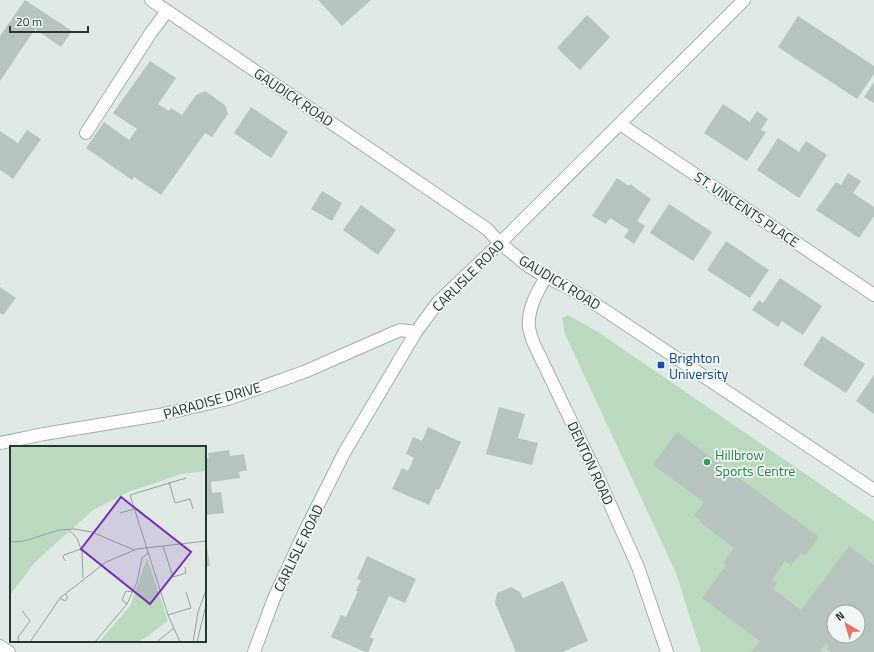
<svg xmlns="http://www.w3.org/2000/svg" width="874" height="652" viewBox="0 0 874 652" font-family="'Titillium Web',sans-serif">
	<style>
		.green { fill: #bad9bf; fill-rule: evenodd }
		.building { fill: #b6c4bd; fill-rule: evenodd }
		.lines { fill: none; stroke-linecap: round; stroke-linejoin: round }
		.service-casing { stroke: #a3b1aa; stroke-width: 14 }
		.minor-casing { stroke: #a3b1aa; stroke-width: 14 }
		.tertiary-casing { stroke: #a3b1aa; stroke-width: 14 }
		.service { stroke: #fff; stroke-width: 12 }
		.minor { stroke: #fff; stroke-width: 12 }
		.tertiary { stroke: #fff; stroke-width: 12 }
		.transit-dot { fill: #1a4fb4; stroke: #f0f7f3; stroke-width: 1.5 }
		.leisure-dot { fill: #2e9e5b; stroke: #f0f7f3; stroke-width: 1.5 }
		.labels { text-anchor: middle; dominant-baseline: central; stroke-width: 3.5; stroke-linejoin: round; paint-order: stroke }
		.street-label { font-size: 14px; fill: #223830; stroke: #f0f7f3 }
		.transit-label { font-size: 14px; fill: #164399; stroke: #f0f7f3; text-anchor: start }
		.leisure-label { font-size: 14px; fill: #27864d; stroke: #f0f7f3; text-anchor: start }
		.inset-road { fill: none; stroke: #94a39c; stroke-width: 1 }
		.view { fill: #7b2cbf; fill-opacity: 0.15; stroke: #7b2cbf; stroke-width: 2 }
		.inset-edge { fill: none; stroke: #223830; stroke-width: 2 }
	</style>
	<rect width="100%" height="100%" fill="#e0eae4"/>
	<path class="green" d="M 568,315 L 598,332 L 874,521 L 874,652 L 701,652 L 676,573 L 565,334 L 562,318 ZM 834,612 L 858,612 L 858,636 L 834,636 Z"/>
	<path class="building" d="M 25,0 L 72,31 L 61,47 L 35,29 L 0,81 L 0,36 Z
		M 318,0 L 371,0 L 342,26 Z
		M 587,15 L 610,37 L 580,70 L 557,48 Z
		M 798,16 L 874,66 L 874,74 L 857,99 L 778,47 Z
		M 150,61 L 176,78 L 158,104 L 169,111 L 171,108 L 182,115 L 196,95 L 205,91 L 225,105 L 228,114 L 212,137 L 205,133 L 161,195 L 134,177 L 132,180 L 86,148 L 104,122 L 129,140 L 137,129 L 113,113 Z
		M 874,82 L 874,103 L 864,97 Z
		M 723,104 L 750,122 L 757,111 L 768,119 L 761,130 L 766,132 L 747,161 L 704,133 Z
		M 251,107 L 288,132 L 271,158 L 234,133 Z
		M 27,130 L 41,139 L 13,179 L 0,170 L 0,131 L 18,143 Z
		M 778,138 L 799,152 L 806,141 L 827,155 L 799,198 L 757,170 Z
		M 848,173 L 861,181 L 853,193 L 874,207 L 874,216 L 859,238 L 816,210 L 836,182 L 841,185 Z
		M 617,178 L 629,186 L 630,184 L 651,199 L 637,221 L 645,226 L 634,244 L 624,237 L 629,230 L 610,218 L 606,224 L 592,216 Z
		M 322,191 L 342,203 L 332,221 L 311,209 Z
		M 669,204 L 712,232 L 693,261 L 650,233 Z
		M 361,205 L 396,230 L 378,255 L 343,230 Z
		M 726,241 L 769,270 L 750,298 L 707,270 Z
		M 780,278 L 822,306 L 803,335 L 782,321 L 778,327 L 752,310 L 759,300 L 763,303 Z
		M 0,287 L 16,298 L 3,315 L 0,313 Z
		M 822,336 L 865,364 L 846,393 L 803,365 Z
		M 874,375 L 874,414 L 856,401 Z
		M 499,407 L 525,414 L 518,438 L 538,443 L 532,465 L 486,454 Z
		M 428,427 L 461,442 L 439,490 L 436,489 L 429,505 L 392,489 L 402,468 L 408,471 L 414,458 L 406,454 L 413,437 L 422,441 Z
		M 677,432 L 819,537 L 805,556 L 801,553 L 791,566 L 785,561 L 772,580 L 777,583 L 773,589 L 801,610 L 849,546 L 874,565 L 874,652 L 832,652 L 827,649 L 829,646 L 826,644 L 819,652 L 751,652 L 760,641 L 702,598 L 726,565 L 723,563 L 734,548 L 700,522 L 701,520 L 694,515 L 704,502 L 653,465 ZM 834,612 L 858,612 L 858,636 L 834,636 Z
		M 229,450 L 230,456 L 244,454 L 247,470 L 239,472 L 240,478 L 211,482 L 212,493 L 221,492 L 224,513 L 205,515 L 205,458 L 209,458 L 208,453 Z
		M 205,541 L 206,541 L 210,566 L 205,567 Z
		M 367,556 L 416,579 L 405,603 L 389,596 L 370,637 L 374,639 L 368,652 L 365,652 L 331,637 L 341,615 L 346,617 L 358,591 L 356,591 L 361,580 L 357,579 Z
		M 563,581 L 588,641 L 562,652 L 516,652 L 495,603 L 497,593 L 511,587 L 520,592 L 523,598 Z"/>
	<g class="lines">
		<defs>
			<path id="service" d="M 86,133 L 150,34 L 167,11"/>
			<path id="minor" d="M 151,0 L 487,229 L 500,243 L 528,266 L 546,277 L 567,287 L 588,299 L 874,490
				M 620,124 L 874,295
				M 546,277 C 537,292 527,310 529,328 C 530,333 532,339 534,344 L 597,475 L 638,567 L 667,652
				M 0,646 L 9,652
				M 254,652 L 274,598 L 306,529 L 344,453 L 416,332"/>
			<path id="tertiary" d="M 0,443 L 44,434 L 159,415 L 228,399 L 304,372 L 400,330 L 416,332 L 438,302 L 500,243 L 744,0"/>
		</defs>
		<use href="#service" class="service-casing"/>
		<use href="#minor" class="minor-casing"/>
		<use href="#tertiary" class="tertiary-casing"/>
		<use href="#service" class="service"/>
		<use href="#minor" class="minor"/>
		<use href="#tertiary" class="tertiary"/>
	</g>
	<rect class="transit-dot" x="657" y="361" width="8" height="8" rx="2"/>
	<circle class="leisure-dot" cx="707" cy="462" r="4"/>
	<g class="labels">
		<g class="street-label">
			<text transform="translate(294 97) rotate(34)">GAUDICK ROAD</text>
			<text transform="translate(747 209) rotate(34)">ST. VINCENTS PLACE</text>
			<text transform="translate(468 275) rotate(-45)">CARLISLE ROAD</text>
			<text transform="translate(560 282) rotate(31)">GAUDICK ROAD</text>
			<text transform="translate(212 400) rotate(-16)">PARADISE DRIVE</text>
			<text transform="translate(591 463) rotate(65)">DENTON ROAD</text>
			<text transform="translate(298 548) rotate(-64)">CARLISLE ROAD</text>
		</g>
		<g class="transit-label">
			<text x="669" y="357">Brighton<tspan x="669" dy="16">University</tspan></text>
		</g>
		<g class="leisure-label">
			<text x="715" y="454">Hillbrow<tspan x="715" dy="16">Sports Centre</tspan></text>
		</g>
	</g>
	<g transform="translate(10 446)">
		<rect width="196" height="196" fill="#e0eae4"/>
		<path d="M 0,0 L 196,0 L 196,25 L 171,28 L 118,46 L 83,64 L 26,115 L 0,149 ZM 137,112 L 158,175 L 129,196 L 89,196 L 120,160 Z" fill="#bad9bf"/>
		<path class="inset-road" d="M 159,36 L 165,57 L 180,53 L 183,63M 110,67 L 124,63M 58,83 L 67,92 L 72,106 L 73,132M 0,96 L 14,95 L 49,84 L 64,83 L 82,86 L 124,104M 153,100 L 163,131 L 176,127 L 175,121M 56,115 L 53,112 L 54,109 L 71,103M 50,152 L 55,155 L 58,151 L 55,148M 117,158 L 112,154 L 116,145 L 123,146M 158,169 L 181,162 L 176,146M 148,195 L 164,182M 9,196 L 8,191 L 20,175 L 12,165M 20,196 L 50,152 L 96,116 L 127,103 L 196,95M 85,196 L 117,158 L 127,136 L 132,112 L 138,107M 170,196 L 158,169 L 120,49 L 176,32M 183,196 L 188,166 L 196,144M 187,196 L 196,159"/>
		<path class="view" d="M 111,51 L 181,106 L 140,158 L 71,103 Z"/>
		<rect width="196" height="196" class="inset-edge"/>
	</g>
	<g transform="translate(846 624) rotate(322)"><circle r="19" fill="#f0f7f3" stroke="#9eaba5"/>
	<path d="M0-3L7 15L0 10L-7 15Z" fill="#e67462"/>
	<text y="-6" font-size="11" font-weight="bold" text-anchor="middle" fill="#223830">N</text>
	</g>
	<path d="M10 26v6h78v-6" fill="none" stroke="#223830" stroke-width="2"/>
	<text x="16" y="26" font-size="12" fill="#223830" stroke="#f0f7f3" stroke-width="3" paint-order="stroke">20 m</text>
</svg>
